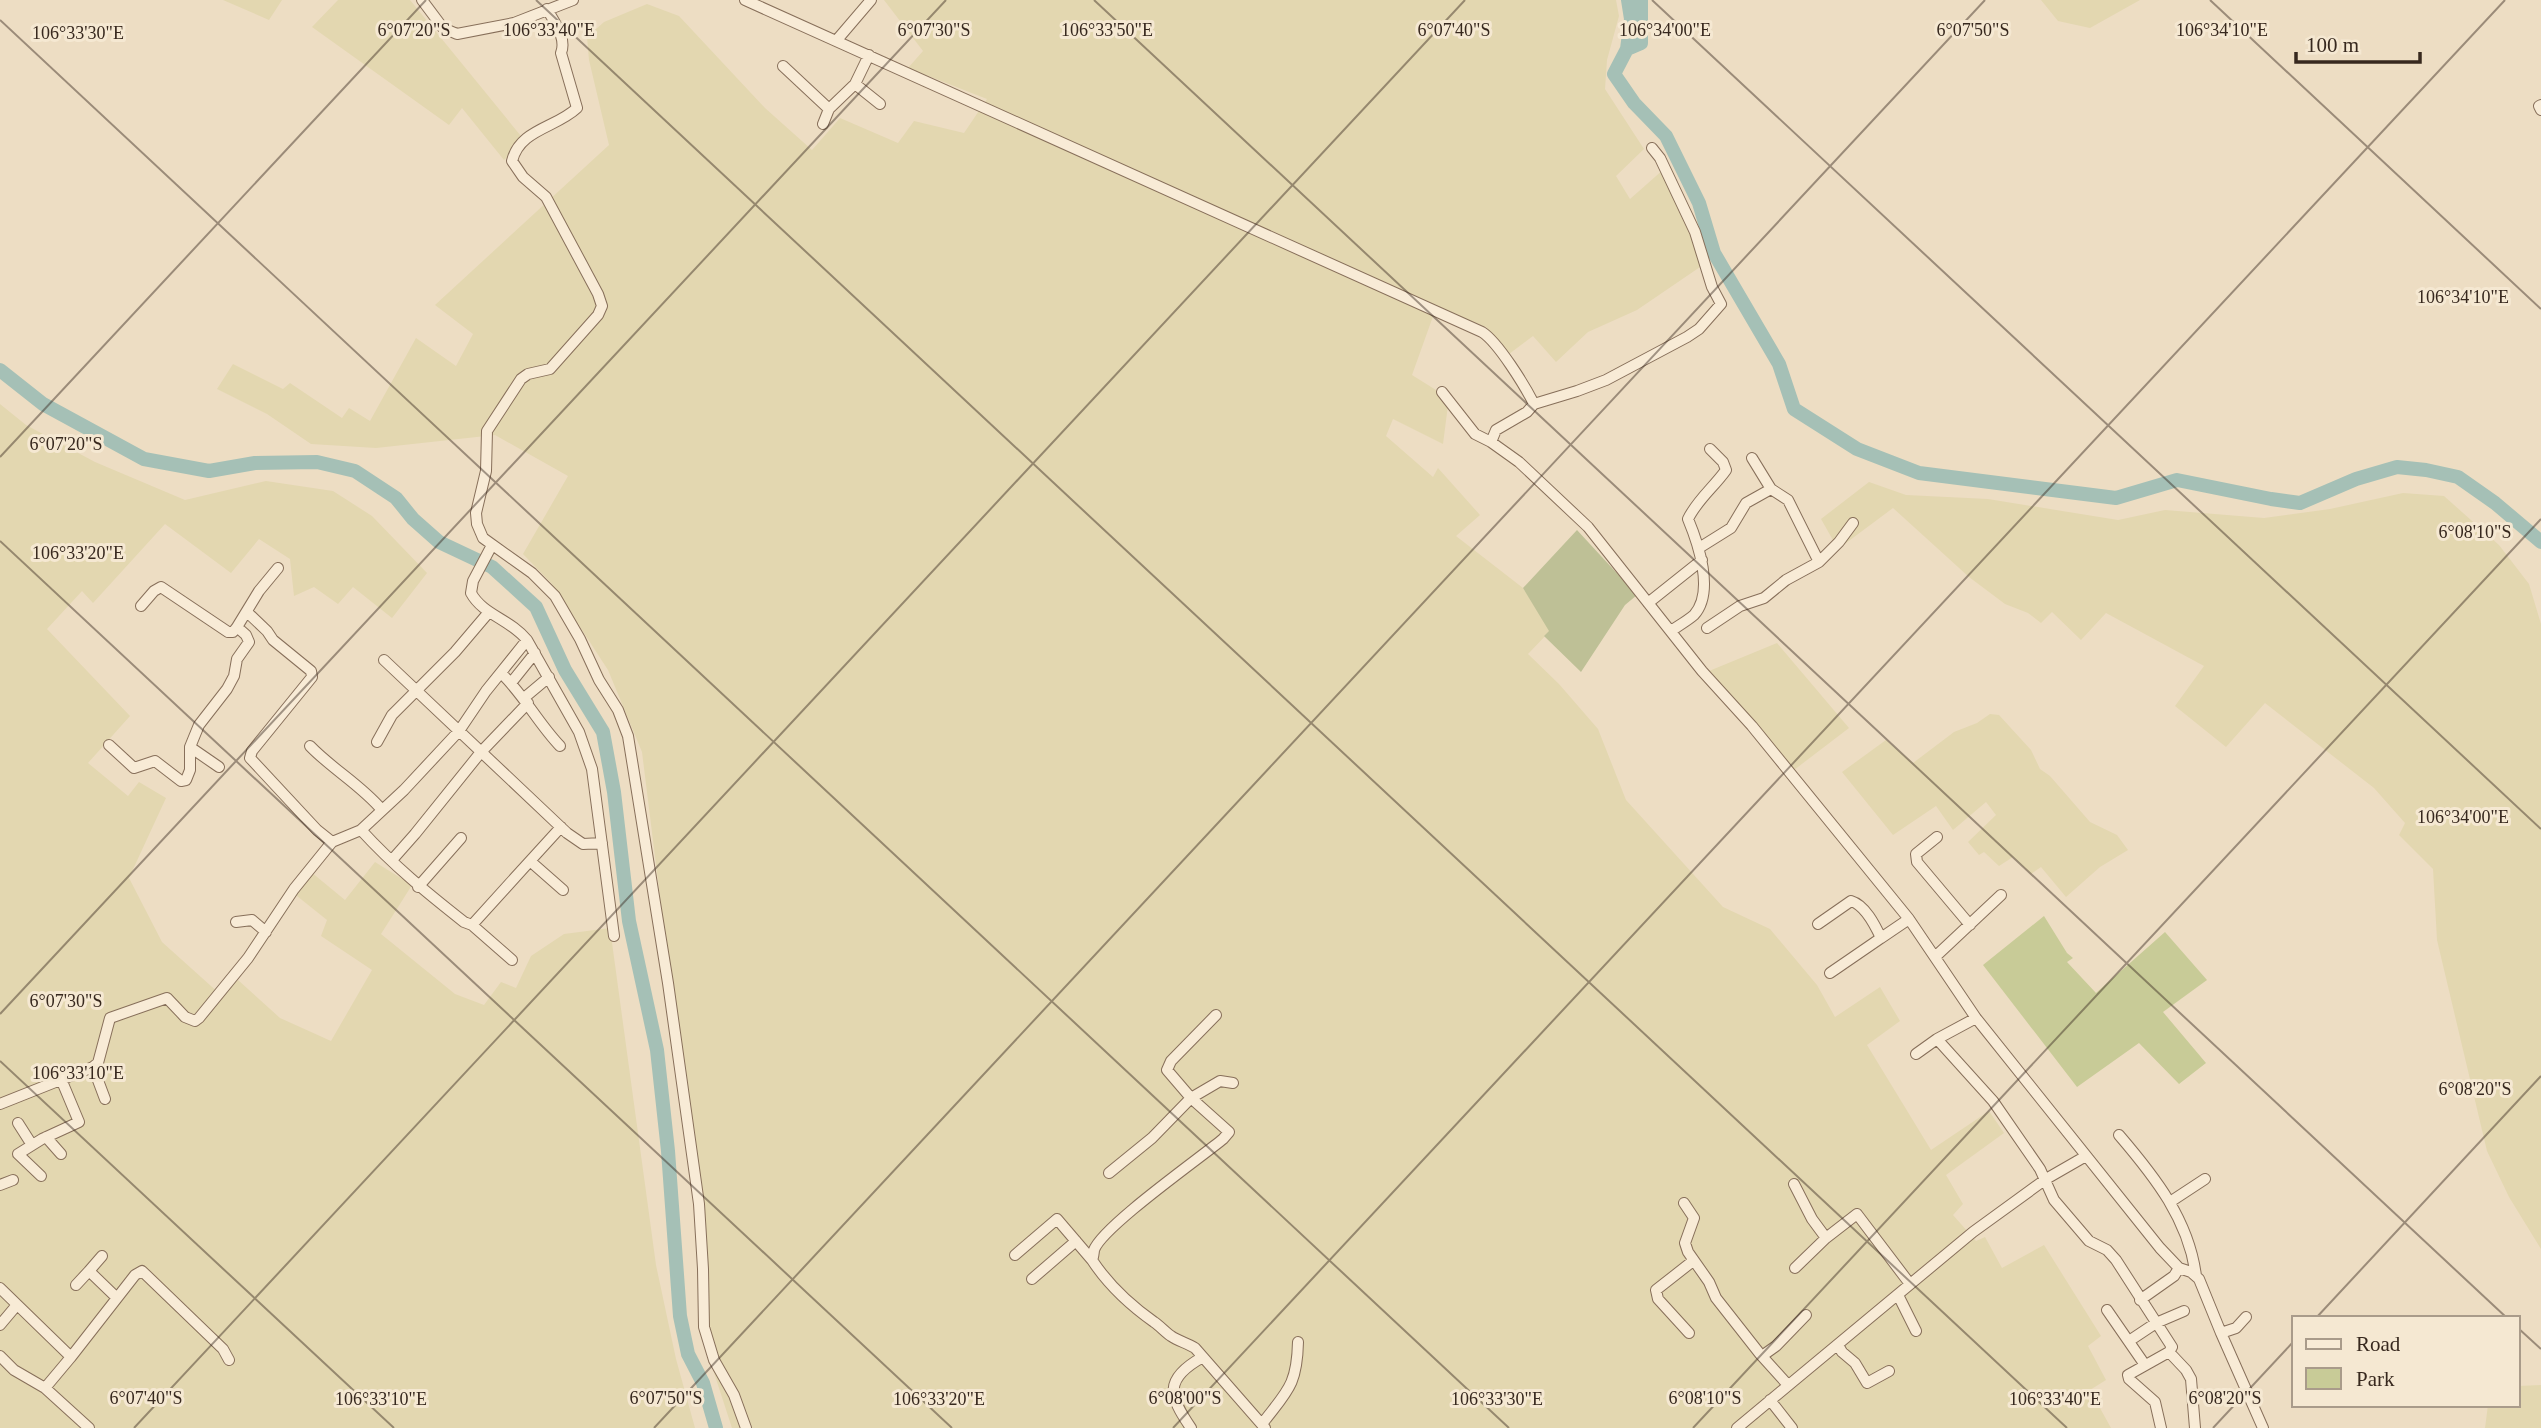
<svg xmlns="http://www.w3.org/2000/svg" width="2541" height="1428" viewBox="0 0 2541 1428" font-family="'Times New Roman',serif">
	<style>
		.farmland { fill: #e3d7b0 }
		.green { fill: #c8cb97 }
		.cemetery { fill: #bec096 }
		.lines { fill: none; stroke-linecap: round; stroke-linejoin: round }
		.river { stroke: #a5c0b6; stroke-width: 14 }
		.minor-casing { stroke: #876f5a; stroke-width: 12 }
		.minor { stroke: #f8ebd6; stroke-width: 10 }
		.ticks { fill: none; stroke: #37281e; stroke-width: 2; stroke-opacity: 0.45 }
		.ticks-label { font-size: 18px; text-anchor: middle; fill: #37281e; stroke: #f5e8d2; stroke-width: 6; stroke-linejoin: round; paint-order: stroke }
	</style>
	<rect width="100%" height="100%" fill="#edddc3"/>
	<path class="farmland" d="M 223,0 L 282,0 L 269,20 Z
		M 338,0 L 410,0 L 525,141 L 504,160 L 462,108 L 449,125 L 312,27 Z
		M 884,0 L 1616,0 L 1619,16 L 1607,60 L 1605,89 L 1644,149 L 1616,176 L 1630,199 L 1664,169 L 1703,265 L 1637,310 L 1588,332 L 1556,362 L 1533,336 L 1509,354 L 1486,327 L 1436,308 L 1412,375 L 1436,390 L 1448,405 L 1443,444 L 1393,419 L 1386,436 L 1433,477 L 1438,468 L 1480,515 L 1456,536 L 1523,588 L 1550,631 L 1528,654 L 1559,684 L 1598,729 L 1626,800 L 1723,907 L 1770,929 L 1817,985 L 1835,1017 L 1880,987 L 1900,1021 L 1867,1045 L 1931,1150 L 1989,1111 L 2004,1133 L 1946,1175 L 1963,1204 L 1953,1215 L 1976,1241 L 1985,1237 L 2002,1268 L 2044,1245 L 2101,1336 L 2088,1346 L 2106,1380 L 2090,1390 L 2111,1428 L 732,1428 L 706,1348 L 700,1218 L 642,752 L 608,670 L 552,584 L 523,554 L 568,476 L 495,435 L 376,448 L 311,444 L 267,414 L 217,389 L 233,364 L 283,389 L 290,383 L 342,418 L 349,408 L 370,421 L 416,338 L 456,366 L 473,334 L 435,305 L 609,145 L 589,60 L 587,37 L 604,22 L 647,4 L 679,16 L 765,108 L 812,150 L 840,118 L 898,143 L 914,121 L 964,133 L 987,99 L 908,68 L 923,51 Z
		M 2041,0 L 2140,0 L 2090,28 L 2058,21 Z
		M 0,404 L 26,425 L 95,462 L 185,500 L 266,481 L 333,491 L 372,516 L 427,573 L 392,618 L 353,587 L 338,604 L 314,587 L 294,596 L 290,559 L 259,539 L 231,573 L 165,524 L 93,603 L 82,591 L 47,629 L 130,716 L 88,763 L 128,796 L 139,782 L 166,798 L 129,878 L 162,942 L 221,995 L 238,980 L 280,1018 L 331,1041 L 372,970 L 321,936 L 327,920 L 292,892 L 311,872 L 345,900 L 375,862 L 412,885 L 381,934 L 455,994 L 484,1005 L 501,982 L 516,988 L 531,956 L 564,934 L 610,928 L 656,1265 L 676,1359 L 695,1428 L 0,1428 Z
		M 1869,482 L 1906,495 L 1988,499 L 2118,520 L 2165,510 L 2264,518 L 2330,509 L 2403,493 L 2444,496 L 2499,545 L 2529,584 L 2541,624 L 2541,1249 L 2509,1197 L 2487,1151 L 2437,940 L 2433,869 L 2399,835 L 2405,823 L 2374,788 L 2265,703 L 2226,747 L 2175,706 L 2204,666 L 2106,613 L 2081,640 L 2052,612 L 2041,623 L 2028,613 L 2005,604 L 1969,577 L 1893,508 L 1838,549 L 1821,519 Z
		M 1777,643 L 1849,728 L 1794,770 L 1709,671 Z
		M 1990,714 L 1999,715 L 2031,750 L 2040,769 L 2050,776 L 2090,822 L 2117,835 L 2128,850 L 2100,867 L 2066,897 L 2041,867 L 2031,874 L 2013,857 L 1999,866 L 1984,852 L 1979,855 L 1968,842 L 1996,815 L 1986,802 L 1953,830 L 1936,806 L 1893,835 L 1842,772 L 1886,740 L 1913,763 L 1954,732 L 1977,723 Z
		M 2541,1385 L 2541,1428 L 2485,1428 L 2488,1405 L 2518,1405 L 2518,1386 Z"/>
	<path class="green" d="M 2044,916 L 2067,953 L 2073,958 L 2067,962 L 2096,993 L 2165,932 L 2207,980 L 2163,1012 L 2206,1063 L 2179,1084 L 2139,1043 L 2077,1087 L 1983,965 Z"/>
	<path class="cemetery" d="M 1577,530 L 1637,595 L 1625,605 L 1581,672 L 1544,636 L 1549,631 L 1523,588 Z"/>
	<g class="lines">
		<path class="river" d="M 1641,0 L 1641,43 L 1627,49 L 1614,74 L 1634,103 L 1666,136 L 1699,203 L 1714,253 L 1779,364 L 1794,409 L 1857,449 L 1919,473 L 2116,498 L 2177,480 L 2271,499 L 2300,503 L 2356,479 L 2397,467 L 2426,470 L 2458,477 L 2495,503 L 2541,542
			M 1627,49 L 1631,19 L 1628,0
			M 0,370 L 43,404 L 144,459 L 209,471 L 255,463 L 317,462 L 355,471 L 396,498 L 413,519 L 439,542 L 492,567 L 536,607 L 565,670 L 603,732 L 614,792 L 629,921 L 657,1050 L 668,1151 L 680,1316 L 688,1354 L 703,1383 L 716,1428"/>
		<defs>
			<path id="minor" d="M 422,0 L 443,28 L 457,34 L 514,23 L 573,0
				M 745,0 L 1482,332 C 1498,342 1525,386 1534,404
				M 547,9 C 554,22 567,38 561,53 L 577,108 C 556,128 520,129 512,161 L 523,177 L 546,197 L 598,294 L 602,306 L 598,315 L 550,369 L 528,374 L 521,379 L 487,431 L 486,471 L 476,513 L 477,524 L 483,538 L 532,573 L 555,596 L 580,639 L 599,680 L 618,710 L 628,736 L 668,983 L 699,1204 L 703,1269 L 704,1327 L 714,1360 L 734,1395 L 746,1428
				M 836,41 L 871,0
				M 869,55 L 855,84 L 880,104
				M 783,66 L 829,109
				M 2541,105 L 2539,106 L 2541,110
				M 823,124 L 829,109 L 855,84
				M 1442,392 L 1475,434 L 1491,442 L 1519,462 L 1588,527 L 1702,671 L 1752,726 L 1909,919 L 1976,1018 L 2160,1248 L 2179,1268 L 2191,1272 L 2199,1279 L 2221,1333 L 2263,1428
				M 1491,442 L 1496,430 L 1527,412 L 1534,404 L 1577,391 L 1606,380 L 1687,337 L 1699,329 L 1721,304 L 1712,287 L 1695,232 L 1660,158 L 1652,148
				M 1771,489 L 1788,500 L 1819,562
				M 1699,548 L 1731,528 L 1746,503 L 1771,489 L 1752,458
				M 1648,603 L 1702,560
				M 141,606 L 154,591 L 161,587 L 228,632 L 233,632 L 237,627
				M 247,612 L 267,631 L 273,640 L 311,671 L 312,677 L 252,751 L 250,758 L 317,830 L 332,842
				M 1707,628 L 1740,606 L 1764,598 L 1786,580 L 1819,562 L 1839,542 L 1853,523
				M 1671,631 C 1678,626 1687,621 1694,615 C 1715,592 1698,543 1688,519 C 1697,500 1714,487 1726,470 L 1723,462 L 1710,449
				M 527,640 L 579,732 L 592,769 L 614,936
				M 384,660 L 567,833 L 583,844 L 602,843
				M 501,673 C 524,695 538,723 560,746
				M 511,683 L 535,653
				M 524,698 L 549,677
				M 377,742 L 392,715 L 455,652 L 489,612
				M 109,745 L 134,768 L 155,761 L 181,781 L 186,780 L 190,770 L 190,747 L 199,725 L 227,689 L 234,676 L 237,659 L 249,642 L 246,635 L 237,627 L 259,591 L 278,568
				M 310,746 C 332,769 361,785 382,810
				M 190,747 L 219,767
				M 361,830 C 394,866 426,892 464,922 L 472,925 L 512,960
				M 1937,837 L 1916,854 L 1917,862 L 1970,925
				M 392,860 L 415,834 L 481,752 L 528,703
				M 530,861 L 561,827
				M 418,887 L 461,838
				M 236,922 L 252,920 L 266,932
				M 1818,924 L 1851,901 C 1865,905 1875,925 1881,938 L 1909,919
				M 472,925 L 530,861 L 563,890
				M 1936,956 L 2001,895
				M 1830,973 L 1881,938
				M 1216,1015 L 1171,1061 L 1167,1070 L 1191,1098 L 1220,1081 L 1233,1083
				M 1937,1039 L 1993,1101 L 2040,1169 L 2054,1200 L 2089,1241 L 2107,1250 L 2116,1260 L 2172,1347 L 2169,1352 L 2128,1375 L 2129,1379 L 2155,1402 L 2161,1428
				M 1916,1054 L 1937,1039 L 1976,1018
				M 93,1067 L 105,1099
				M 0,1104 L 93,1067 L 98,1063 L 110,1018 L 167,998 L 185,1017 L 195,1021 L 199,1018 L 248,958 L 294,889 L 332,842 L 361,830 L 404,790 L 459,731 L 486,691 L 527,640 C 510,619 483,615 471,593 L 473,581 L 492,545
				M 18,1123 L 32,1145
				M 2119,1135 C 2155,1177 2189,1220 2196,1276
				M 46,1137 L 61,1154
				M 1109,1173 L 1152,1138 L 1191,1098 L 1229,1132 L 1223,1139 C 1200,1158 1102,1227 1094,1250 C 1094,1251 1093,1259 1092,1260 C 1109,1286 1130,1305 1154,1322 C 1160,1326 1165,1332 1171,1336 C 1178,1341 1187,1343 1195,1348 L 1265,1428
				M 41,1176 L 18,1154 L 42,1139 L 79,1122 L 61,1079
				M 1794,1184 L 1812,1219 L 1826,1238
				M 0,1185 L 13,1180
				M 2170,1202 L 2205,1179
				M 1684,1203 L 1694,1218 L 1685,1243 L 1688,1252 L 1709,1282 L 1716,1298 L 1760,1354 L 1788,1385
				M 1015,1255 L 1057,1219 L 1092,1260
				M 102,1256 L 89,1271 L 117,1298
				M 1795,1268 L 1826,1238 L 1857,1214 L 1910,1284
				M 1032,1279 L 1076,1241
				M 76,1285 L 89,1271
				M 0,1288 L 71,1357 L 135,1275 L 142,1271 L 223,1349 L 229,1360
				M 1898,1295 L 1916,1331
				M 2140,1300 L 2174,1276 L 2179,1268
				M 2107,1310 L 2145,1365
				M 0,1325 L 16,1306
				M 1689,1333 L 1658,1299 L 1656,1290 L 1693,1261
				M 2221,1333 L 2236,1328 L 2246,1317
				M 2129,1341 L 2156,1323 L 2184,1311
				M 1838,1345 L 1842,1352 L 1855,1363 L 1867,1383 L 1889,1371
				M 2169,1352 L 2186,1370 L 2191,1379 L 2195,1428
				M 0,1356 L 14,1370 L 45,1388 L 89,1428
				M 1762,1356 L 1776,1346 L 1806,1315
				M 45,1388 L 71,1357
				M 1770,1400 L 1792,1428
				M 1262,1424 C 1287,1391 1297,1386 1298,1342
				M 1191,1428 C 1169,1396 1163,1379 1203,1357
				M 1737,1428 L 1973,1232 L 2046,1179 L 2086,1156"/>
		</defs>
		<use href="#minor" class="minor-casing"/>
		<use href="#minor" class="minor"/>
	</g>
	<path class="ticks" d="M 536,0 L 2067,1428M 1094,0 L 2507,1318M 1652,0 L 2541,829M 2210,0 L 2541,309M 0,20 L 1509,1428M 0,457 L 426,0M 0,541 L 952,1428M 0,1014 L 946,0M 0,1061 L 394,1428M 2316,1318 L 2541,1076M 2518,1328 L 2541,1349M 134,1428 L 1465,0M 654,1428 L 1985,0M 1173,1428 L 2505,0M 1693,1428 L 2541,519M 2213,1428 L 2294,1341"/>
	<g class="ticks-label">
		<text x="549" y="36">106°33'40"E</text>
		<text x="1107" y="36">106°33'50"E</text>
		<text x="1665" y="36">106°34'00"E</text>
		<text x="2222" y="36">106°34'10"E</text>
		<text x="414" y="36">6°07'20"S</text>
		<text x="934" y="36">6°07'30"S</text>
		<text x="1454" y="36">6°07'40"S</text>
		<text x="1973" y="36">6°07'50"S</text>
		<text x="78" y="39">106°33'30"E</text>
		<text x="2463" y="303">106°34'10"E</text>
		<text x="66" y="450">6°07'20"S</text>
		<text x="2475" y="538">6°08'10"S</text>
		<text x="78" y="559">106°33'20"E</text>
		<text x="2463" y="823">106°34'00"E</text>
		<text x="66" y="1007">6°07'30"S</text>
		<text x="78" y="1079">106°33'10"E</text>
		<text x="2475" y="1095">6°08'20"S</text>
		<text x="146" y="1404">6°07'40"S</text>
		<text x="666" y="1404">6°07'50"S</text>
		<text x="1185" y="1404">6°08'00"S</text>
		<text x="1705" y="1404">6°08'10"S</text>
		<text x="2225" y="1404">6°08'20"S</text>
		<text x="381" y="1405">106°33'10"E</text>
		<text x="939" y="1405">106°33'20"E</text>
		<text x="1497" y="1405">106°33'30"E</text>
		<text x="2055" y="1405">106°33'40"E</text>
	</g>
	<rect x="2292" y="1316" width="228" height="91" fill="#f5e8d2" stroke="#a99b8a" stroke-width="2"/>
	<rect x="2306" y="1339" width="35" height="10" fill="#f8ebd6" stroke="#a99b8a" stroke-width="2"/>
	<text x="2356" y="1351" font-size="21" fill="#37281e">Road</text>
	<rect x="2306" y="1368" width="35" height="21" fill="#c8cb97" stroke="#a99b8a" stroke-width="2"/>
	<text x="2356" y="1386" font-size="21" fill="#37281e">Park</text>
	<path d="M2296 52v10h124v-10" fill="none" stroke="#37281e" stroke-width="3.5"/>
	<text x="2306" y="52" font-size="21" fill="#37281e" stroke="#f5e8d2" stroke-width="5" paint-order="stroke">100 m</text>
</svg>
